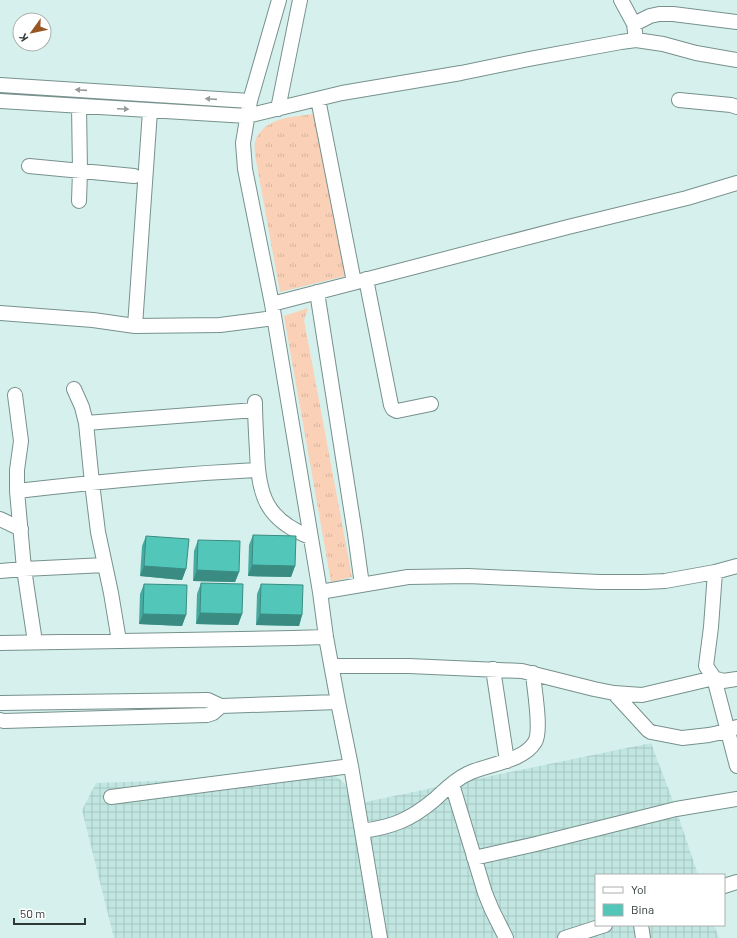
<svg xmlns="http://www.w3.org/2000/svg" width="737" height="938" viewBox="0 0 737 938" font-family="Barlow,sans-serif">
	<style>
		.industrial { fill: url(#industrial-grid) }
		.grass { fill: url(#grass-tufts) }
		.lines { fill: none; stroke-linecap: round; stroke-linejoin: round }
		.minor-casing { stroke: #77918d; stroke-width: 16 }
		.minor { stroke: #fff; stroke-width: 14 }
		.wall { fill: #47aaa0 }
		.shaded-wall { fill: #3a8b82 }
		.building { fill: #53c6ba; stroke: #3a8b82 }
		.oneway { fill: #969c9c }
	</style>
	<defs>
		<pattern id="industrial-grid" width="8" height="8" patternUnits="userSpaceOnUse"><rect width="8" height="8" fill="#c1e6e1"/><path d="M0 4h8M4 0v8" fill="none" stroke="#a6c6c2"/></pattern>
		<pattern id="grass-tufts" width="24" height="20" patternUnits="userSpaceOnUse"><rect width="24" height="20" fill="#fad1b7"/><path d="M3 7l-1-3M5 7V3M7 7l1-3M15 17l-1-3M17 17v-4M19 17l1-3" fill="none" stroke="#d7b49e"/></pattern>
	</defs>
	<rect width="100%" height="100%" fill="#d6f1ed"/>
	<path class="industrial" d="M 651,743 L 676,809 L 698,875 L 596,875 L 596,925 L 714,925 L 719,938 L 114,938 L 82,810 L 96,783 L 335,775 L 365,802 Z"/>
	<path class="grass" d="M 314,114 L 345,276 L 280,292 L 255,155 C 255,151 254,146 255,142 C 263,117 293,117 314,114 Z
		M 308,308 L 304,320 L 352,577 L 331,582 L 284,316 Z"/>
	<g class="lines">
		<defs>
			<path id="minor" d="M 279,0 L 250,101 L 243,143 L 245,169 L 272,304 L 320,592 L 326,637 L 338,702 L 351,766 L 380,938
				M 621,0 L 634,24
				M 737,22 L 673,14 L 659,14 L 650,16 L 634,24 L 636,40 L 663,44 L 696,53 L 737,60
				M 0,85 L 250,101
				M 318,99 L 354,282
				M 679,100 L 731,105 L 737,107
				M 0,101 L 247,116 L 342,93 L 461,73 L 529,59 L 621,42 L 636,40
				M 278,109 L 300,0
				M 29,166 L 134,176
				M 79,201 L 80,171 L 79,106
				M 366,279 L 391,405 L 393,409 L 397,411 L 431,404
				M 317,292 L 355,534 L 362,585
				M 272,304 L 568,227 L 687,198 L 737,183
				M 0,313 L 93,320 L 135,326 L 220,325 L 274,318
				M 135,326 L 150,111
				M 74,389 L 82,407 L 86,423 L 92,483 L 98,532 L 111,593 L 119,641
				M 15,395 L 21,441 L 17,470 L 17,491 L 24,569 L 35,642
				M 255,402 C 255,418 256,434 257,451 C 258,495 266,520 310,537
				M 86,423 L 255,410
				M 17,491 C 97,482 177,474 257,470
				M 0,519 L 21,529
				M 0,571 L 24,569 L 105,565
				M 715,572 L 737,566
				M 320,592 L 408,577 L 468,576 L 599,582 L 644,582 L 665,581 L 715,572 L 711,627 L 706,666 L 714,678 L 737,766
				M 0,643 L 293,638 L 326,637
				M 332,666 L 409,666 L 522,671 L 594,689 L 614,693 L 642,695 L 714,678 L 723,681 L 737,679
				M 493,669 L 507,761
				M 614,693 L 648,730 L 651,732 L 682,738 L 709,735 L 727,731 L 737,727
				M 0,703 L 208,700 L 221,706 L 338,702
				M 0,720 L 4,721 L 207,715 L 213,713 L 221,706
				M 452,784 L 485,893 L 492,910 L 506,938
				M 111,797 L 351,766
				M 362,831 C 392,827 410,820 434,800 C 444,791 454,780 467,774 C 487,764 523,762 535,742 C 542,730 534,689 533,673
				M 474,858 L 536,844 L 676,809 L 737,799
				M 724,886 L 737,882
				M 641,925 L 643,938
				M 565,938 L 605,925"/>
		</defs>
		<use href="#minor" class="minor-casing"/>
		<use href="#minor" class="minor"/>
	</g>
	<path class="wall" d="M 253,535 L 295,566 L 291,577 L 248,576 L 249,545 Z
		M 146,536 L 186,569 L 182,580 L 140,576 L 142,546 Z
		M 198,540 L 239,572 L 235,582 L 193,581 L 194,551 Z
		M 201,583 L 242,614 L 238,625 L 196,624 L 197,594 Z
		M 144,584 L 186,615 L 182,626 L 139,624 L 140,594 Z
		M 261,584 L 302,615 L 299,626 L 256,625 L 257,594 Z"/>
	<path class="shaded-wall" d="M 252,565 L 295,566 L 291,577 L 248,576 Z
		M 144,566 L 186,569 L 182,580 L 140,576 Z
		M 197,570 L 239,572 L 235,582 L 193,581 Z
		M 200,613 L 242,614 L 238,625 L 196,624 Z
		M 143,614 L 186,615 L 182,626 L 139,624 Z
		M 260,614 L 302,615 L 299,626 L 256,625 Z"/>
	<path class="building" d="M 253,535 L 296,536 L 295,566 L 252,565 Z
		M 146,536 L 189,539 L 186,569 L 144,566 Z
		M 198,540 L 240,541 L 239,572 L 197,570 Z
		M 201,583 L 243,584 L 242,614 L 200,613 Z
		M 144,584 L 187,585 L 186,615 L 143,614 Z
		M 261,584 L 303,585 L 302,615 L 260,614 Z"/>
	<defs><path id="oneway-solid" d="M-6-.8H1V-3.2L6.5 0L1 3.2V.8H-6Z"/></defs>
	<g class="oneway">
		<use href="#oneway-solid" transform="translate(81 90) rotate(-176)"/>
		<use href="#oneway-solid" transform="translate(211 99) rotate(-176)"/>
		<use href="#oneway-solid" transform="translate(123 109) rotate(3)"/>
	</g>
	<rect x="595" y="874" width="130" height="52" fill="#ffffff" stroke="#abb0af"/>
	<rect x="603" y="887" width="20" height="6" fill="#ffffff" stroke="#abb0af"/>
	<text x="631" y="894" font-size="12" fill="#2e3938">Yol</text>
	<rect x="603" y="904" width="20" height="12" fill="#53c6ba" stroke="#abb0af"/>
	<text x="631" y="914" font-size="12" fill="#2e3938">Bina</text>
	<g transform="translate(32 32) rotate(237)"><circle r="19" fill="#ffffff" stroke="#abb0af"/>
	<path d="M0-3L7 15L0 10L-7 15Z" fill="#985624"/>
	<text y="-6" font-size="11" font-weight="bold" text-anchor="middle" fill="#2e3938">K</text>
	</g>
	<path d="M14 918v6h71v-6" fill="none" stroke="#2e3938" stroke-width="2"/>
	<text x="20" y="918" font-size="12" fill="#2e3938" stroke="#ffffff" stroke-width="3" paint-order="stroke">50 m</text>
</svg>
